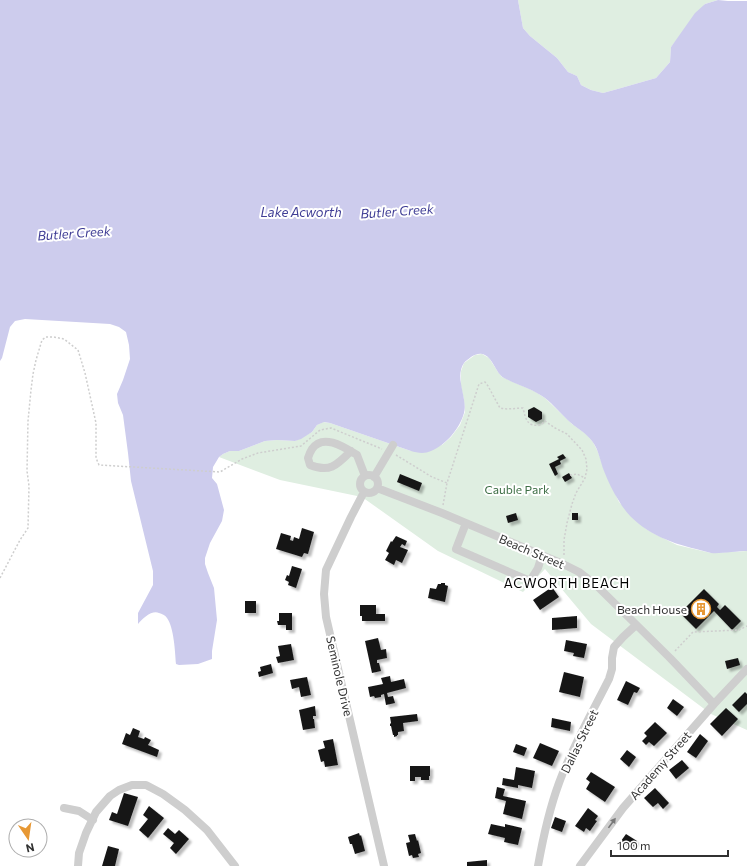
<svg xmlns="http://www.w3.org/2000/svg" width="747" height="866" viewBox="0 0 747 866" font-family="Commissioner,sans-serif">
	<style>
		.green { fill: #dfeee1 }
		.water { fill: #cdcced }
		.building { fill: #181818; filter: url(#shadow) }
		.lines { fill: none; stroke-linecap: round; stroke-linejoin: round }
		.path { stroke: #cecece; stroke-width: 1.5; stroke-dasharray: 2 2; stroke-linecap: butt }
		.minor { stroke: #cecece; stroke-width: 8 }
		.oneway { fill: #787878 }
		.labels { text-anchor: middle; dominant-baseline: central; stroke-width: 4; stroke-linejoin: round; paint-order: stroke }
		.park-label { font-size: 12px; fill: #3d6e45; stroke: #fff }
		.street-label { font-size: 12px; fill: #313131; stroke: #fff }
		.poi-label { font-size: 12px; fill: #313131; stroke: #fff; text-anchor: end }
		.water-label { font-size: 13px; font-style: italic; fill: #3f3d95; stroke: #fff }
		.neighbourhood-label { font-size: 13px; letter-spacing: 1px; fill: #000; stroke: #fff }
	</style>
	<defs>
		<filter id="shadow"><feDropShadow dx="3" dy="3" stdDeviation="1" flood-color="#0004"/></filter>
	</defs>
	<rect width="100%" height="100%" fill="#fff"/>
	<path class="green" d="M 518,0 L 718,0 L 705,4 L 671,47 L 670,62 L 656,78 L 614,90 L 603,93 L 591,90 L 581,85 L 577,76 L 568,72 L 557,58 L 530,36 L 523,28 Z
		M 482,354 L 489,358 L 498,372 L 502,377 L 534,391 L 545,398 L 572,424 L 586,434 L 593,442 L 598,452 L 605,472 L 619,502 L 646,529 L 655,534 L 677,545 L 711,553 L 747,551 L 747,730 L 711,714 L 591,624 L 545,569 L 523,592 L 438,551 L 362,497 L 280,480 L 219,457 L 223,454 L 230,451 L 239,451 L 265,441 L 277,440 L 295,441 L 312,432 L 317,425 L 323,422 L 330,423 L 411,451 L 442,445 L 451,437 L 460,425 L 465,412 L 464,400 L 461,386 L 461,371 L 464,363 L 475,355 Z"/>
	<path class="water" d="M 0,0 L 518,0 L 523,28 L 530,36 L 557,58 L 568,72 L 577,76 L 581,85 L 591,90 L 603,93 L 614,90 L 656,78 L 670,62 L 671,47 L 695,13 L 705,4 L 718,0 L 728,1 L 747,1 L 747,551 C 737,551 720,554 711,553 C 706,552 701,550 696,549 C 666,542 635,529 619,501 C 613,492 608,481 604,471 C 600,461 599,450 592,441 C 586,433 578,429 571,423 C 562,415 554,405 545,398 C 533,389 518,385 504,378 C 495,373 493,356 482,354 C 479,353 474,355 471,357 C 469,359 465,361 464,363 C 454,377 468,399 464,413 C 460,428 446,445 431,451 C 425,454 417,453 411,451 L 330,423 L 324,422 L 317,425 L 312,432 L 301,439 L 295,441 L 277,440 L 265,441 L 239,451 L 230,451 L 223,454 L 219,457 L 213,467 L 212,478 L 217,484 L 224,510 L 222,521 L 210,543 L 205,558 L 205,564 L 208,573 L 214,588 L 217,620 L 212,651 L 212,659 L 198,664 L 179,665 L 176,664 C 175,651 174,628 167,618 C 165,615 162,614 159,613 C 152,610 143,618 138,624 L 138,613 L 153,585 L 153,571 L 131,481 L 128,453 L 123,415 L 118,403 L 117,394 L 123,380 L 130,359 L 129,345 L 126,332 L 119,327 L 110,324 L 25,319 L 15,321 L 10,327 L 2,358 L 0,361 Z"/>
	<path class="building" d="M 534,407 L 542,412 L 542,419 L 536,422 L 528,417 L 528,410 Z
		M 563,454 L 566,458 L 560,461 L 561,464 L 555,467 L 558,474 L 555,476 L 549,464 L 559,459 L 557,457 Z
		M 569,473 L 572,478 L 565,482 L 562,477 Z
		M 400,474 L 422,483 L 419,491 L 397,482 Z
		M 516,513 L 518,520 L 508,523 L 506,516 Z
		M 572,513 L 578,513 L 578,520 L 572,520 Z
		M 302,528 L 314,532 L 308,554 L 304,553 L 302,557 L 276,549 L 281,533 L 291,536 L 290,540 L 293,541 L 294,537 L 299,539 Z
		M 396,536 L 407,541 L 405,546 L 402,544 L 400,547 L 408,550 L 402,563 L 396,560 L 394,565 L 385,560 L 389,553 L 386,551 L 391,541 L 392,542 Z
		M 292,566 L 302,569 L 296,588 L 288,585 L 289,582 L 285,580 L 287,575 L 289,576 Z
		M 441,583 L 445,583 L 445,585 L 448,586 L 445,602 L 428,598 L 430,588 L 436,589 L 438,584 L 441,584 Z
		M 552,587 L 559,597 L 540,610 L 533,600 Z
		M 704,589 L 719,604 L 717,607 L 720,610 L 725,605 L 741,621 L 732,630 L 714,611 L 696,629 L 680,613 Z
		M 245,601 L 256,601 L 256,613 L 245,613 Z
		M 360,605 L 376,605 L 376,614 L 385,614 L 385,621 L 362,621 L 362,616 L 360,616 Z
		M 279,613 L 292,613 L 292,630 L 286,630 L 286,625 L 278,625 L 277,621 L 279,621 Z
		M 577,616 L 577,628 L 552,630 L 552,618 Z
		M 378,638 L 381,650 L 386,649 L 387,658 L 377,660 L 377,663 L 379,663 L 381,671 L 372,673 L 365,641 Z
		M 566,640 L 587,644 L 584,658 L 573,656 L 574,653 L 564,651 Z
		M 291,644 L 294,660 L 278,663 L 276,657 L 280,656 L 278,646 Z
		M 738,658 L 740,665 L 727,669 L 725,661 Z
		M 271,664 L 273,673 L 259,677 L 258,672 L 261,671 L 260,667 Z
		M 564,672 L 584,677 L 580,697 L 559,692 Z
		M 390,676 L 391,682 L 404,679 L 406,688 L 387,693 L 388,697 L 393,696 L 395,703 L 386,705 L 384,694 L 381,695 L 381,697 L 375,698 L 374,696 L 370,697 L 368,687 L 383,684 L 381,678 Z
		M 307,677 L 311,695 L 301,697 L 299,687 L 292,689 L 290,680 Z
		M 626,681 L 640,688 L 637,693 L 634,692 L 628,705 L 617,700 Z
		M 745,692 L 747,694 L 747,704 L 739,712 L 732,705 Z
		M 673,699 L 684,707 L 677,716 L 667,708 Z
		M 315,706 L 316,716 L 313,716 L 313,719 L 314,719 L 315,728 L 303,730 L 299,710 Z
		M 726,708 L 738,719 L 722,736 L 710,724 Z
		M 417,714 L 418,721 L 403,723 L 404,731 L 398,732 L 398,735 L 397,735 L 397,736 L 394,737 L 394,735 L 393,735 L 391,726 L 390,726 L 390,724 L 391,723 L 390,717 Z
		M 552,718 L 571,722 L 570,731 L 551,727 Z
		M 655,722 L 667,733 L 654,746 L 649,742 L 646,745 L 642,741 L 647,736 L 644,733 Z
		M 133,728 L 140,731 L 138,737 L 144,739 L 145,737 L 151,740 L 148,745 L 159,750 L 157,757 L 122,744 L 126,733 L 130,735 Z
		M 700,734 L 708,741 L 696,758 L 687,752 Z
		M 333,739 L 338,765 L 325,767 L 324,761 L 321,762 L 318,750 L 325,748 L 323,741 Z
		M 540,743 L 559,751 L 552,766 L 533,758 Z
		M 516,744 L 527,748 L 524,756 L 513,752 Z
		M 627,750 L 636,757 L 629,767 L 620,759 Z
		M 682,760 L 689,768 L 676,779 L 669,770 Z
		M 410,766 L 430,766 L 430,776 L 429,776 L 429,780 L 421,780 L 421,777 L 415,777 L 415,781 L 410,781 Z
		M 516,767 L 535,771 L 532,788 L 518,785 L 518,788 L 502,785 L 503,778 L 514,780 Z
		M 591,772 L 615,787 L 605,802 L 586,789 L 590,782 L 586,779 Z
		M 497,787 L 505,789 L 503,796 L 526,801 L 522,819 L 503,814 L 506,801 L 495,798 Z
		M 655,788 L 669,803 L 663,809 L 658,803 L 653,807 L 644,798 Z
		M 124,793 L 138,797 L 128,826 L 109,820 L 112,812 L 117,814 Z
		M 149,806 L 164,818 L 148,838 L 139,830 L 148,819 L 143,815 Z
		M 588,808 L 598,816 L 595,820 L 597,821 L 590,831 L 586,828 L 584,832 L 575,826 Z
		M 555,817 L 566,821 L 562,832 L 551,828 Z
		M 491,824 L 505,827 L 505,824 L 522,828 L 518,845 L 504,842 L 505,838 L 488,834 Z
		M 168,828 L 175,834 L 179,830 L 189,839 L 176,854 L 170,848 L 174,843 L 163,834 Z
		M 359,833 L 360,836 L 361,835 L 365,851 L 355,854 L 352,844 L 350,844 L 348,837 Z
		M 415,834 L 417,841 L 418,840 L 421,853 L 418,854 L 419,857 L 413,858 L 412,855 L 409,856 L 406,843 L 410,842 L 408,835 Z
		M 626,834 L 637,841 L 632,848 L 621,841 Z
		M 108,846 L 119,849 L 115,866 L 102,866 Z
		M 487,860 L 487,866 L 467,866 L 467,862 Z"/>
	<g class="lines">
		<path class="path" d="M 396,455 L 432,477 L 447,483
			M 570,475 L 577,474 L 585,478
			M 443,505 L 447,483 L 479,384 L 485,382 L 488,386 L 500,408 C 508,410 515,408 523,408 C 526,420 527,427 541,425 L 545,421 L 555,428 L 567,434 L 582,450 L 586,459 L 587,469 L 585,478 L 576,493 L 572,504 L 567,523 L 564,540 L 564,556
			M 0,578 L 20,540 L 28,528 L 29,486 L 27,471 L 28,421 L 31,390 L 33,374 L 36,360 L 42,340 L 46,337 L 54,337 L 64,339 L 78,350 L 85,373 L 96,423 L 96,458 L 99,465 L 220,472 L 242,459 L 258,453 L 301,446 L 320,430 L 331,428 L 382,449
			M 675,651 L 693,632 L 739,630 L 747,626"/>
		<path class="minor" d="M 351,451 C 337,465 330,473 310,465 L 308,458 C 309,455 310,452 312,449 C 323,433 344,447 357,455 L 365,476
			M360 484a9 9 0 1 1 18 0a9 9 0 1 1-18 0Z
			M 374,477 L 393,445
			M 377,488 L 442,513 L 563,564 L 579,572 L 597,586 L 670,658 L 714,704
			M 364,492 L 351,517 L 326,570 L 324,594 L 326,617 L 384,866
			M 466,523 L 456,549 L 530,581 L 538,568 L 542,555
			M 64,808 L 79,811 L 93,820
			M 78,866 L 79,853 L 86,833 L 96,812 L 110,796 L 119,790 L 132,785 L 146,785 L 163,794 L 185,810 L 207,830 L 235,866
			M 538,866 C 543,838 549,810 559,783 C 572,747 592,713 609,679 L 612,669 L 612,658 L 614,647 L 623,637 L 636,625
			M 580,866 L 623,808 L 714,704 L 747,669"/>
	</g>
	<defs><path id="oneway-solid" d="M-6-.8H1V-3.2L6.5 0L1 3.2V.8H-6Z"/></defs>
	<use class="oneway" href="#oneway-solid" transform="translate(612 823) rotate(-54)"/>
	<defs>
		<symbol id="building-ring" viewBox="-11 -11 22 22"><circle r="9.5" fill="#fff" stroke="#e79834" stroke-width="1.5"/><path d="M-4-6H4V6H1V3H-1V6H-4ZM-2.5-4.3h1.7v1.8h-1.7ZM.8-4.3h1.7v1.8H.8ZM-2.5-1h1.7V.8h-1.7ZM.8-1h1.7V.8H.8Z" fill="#e79834"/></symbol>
	</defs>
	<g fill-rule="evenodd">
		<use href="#building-ring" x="690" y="598" width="22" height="22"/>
	</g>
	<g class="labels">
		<g class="park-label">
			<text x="517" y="489">Cauble Park</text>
		</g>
		<g class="street-label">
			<text transform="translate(532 551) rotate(23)">Beach Street</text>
			<text transform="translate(340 676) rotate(77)">Seminole Drive</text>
			<text transform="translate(579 741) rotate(-64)">Dallas Street</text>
			<text transform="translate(660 765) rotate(-49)">Academy Street</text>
		</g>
		<g class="poi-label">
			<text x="687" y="609">Beach House</text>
		</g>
		<g class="water-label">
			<text transform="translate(397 211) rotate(-4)">Butler Creek</text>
			<text x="301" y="212">Lake Acworth</text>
			<text transform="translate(74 233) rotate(-4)">Butler Creek</text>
		</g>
		<g class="neighbourhood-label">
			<text x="567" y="583">ACWORTH BEACH</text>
		</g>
	</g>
	<g transform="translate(28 838) rotate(167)"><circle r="19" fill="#ffffff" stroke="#adadad"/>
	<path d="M0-3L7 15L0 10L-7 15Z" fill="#e79834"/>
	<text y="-6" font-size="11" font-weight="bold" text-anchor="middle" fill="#313131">N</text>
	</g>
	<path d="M611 850v6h117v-6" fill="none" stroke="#313131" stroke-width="2"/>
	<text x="617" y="850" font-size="12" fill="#313131" stroke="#ffffff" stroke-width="3" paint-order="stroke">100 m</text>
</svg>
